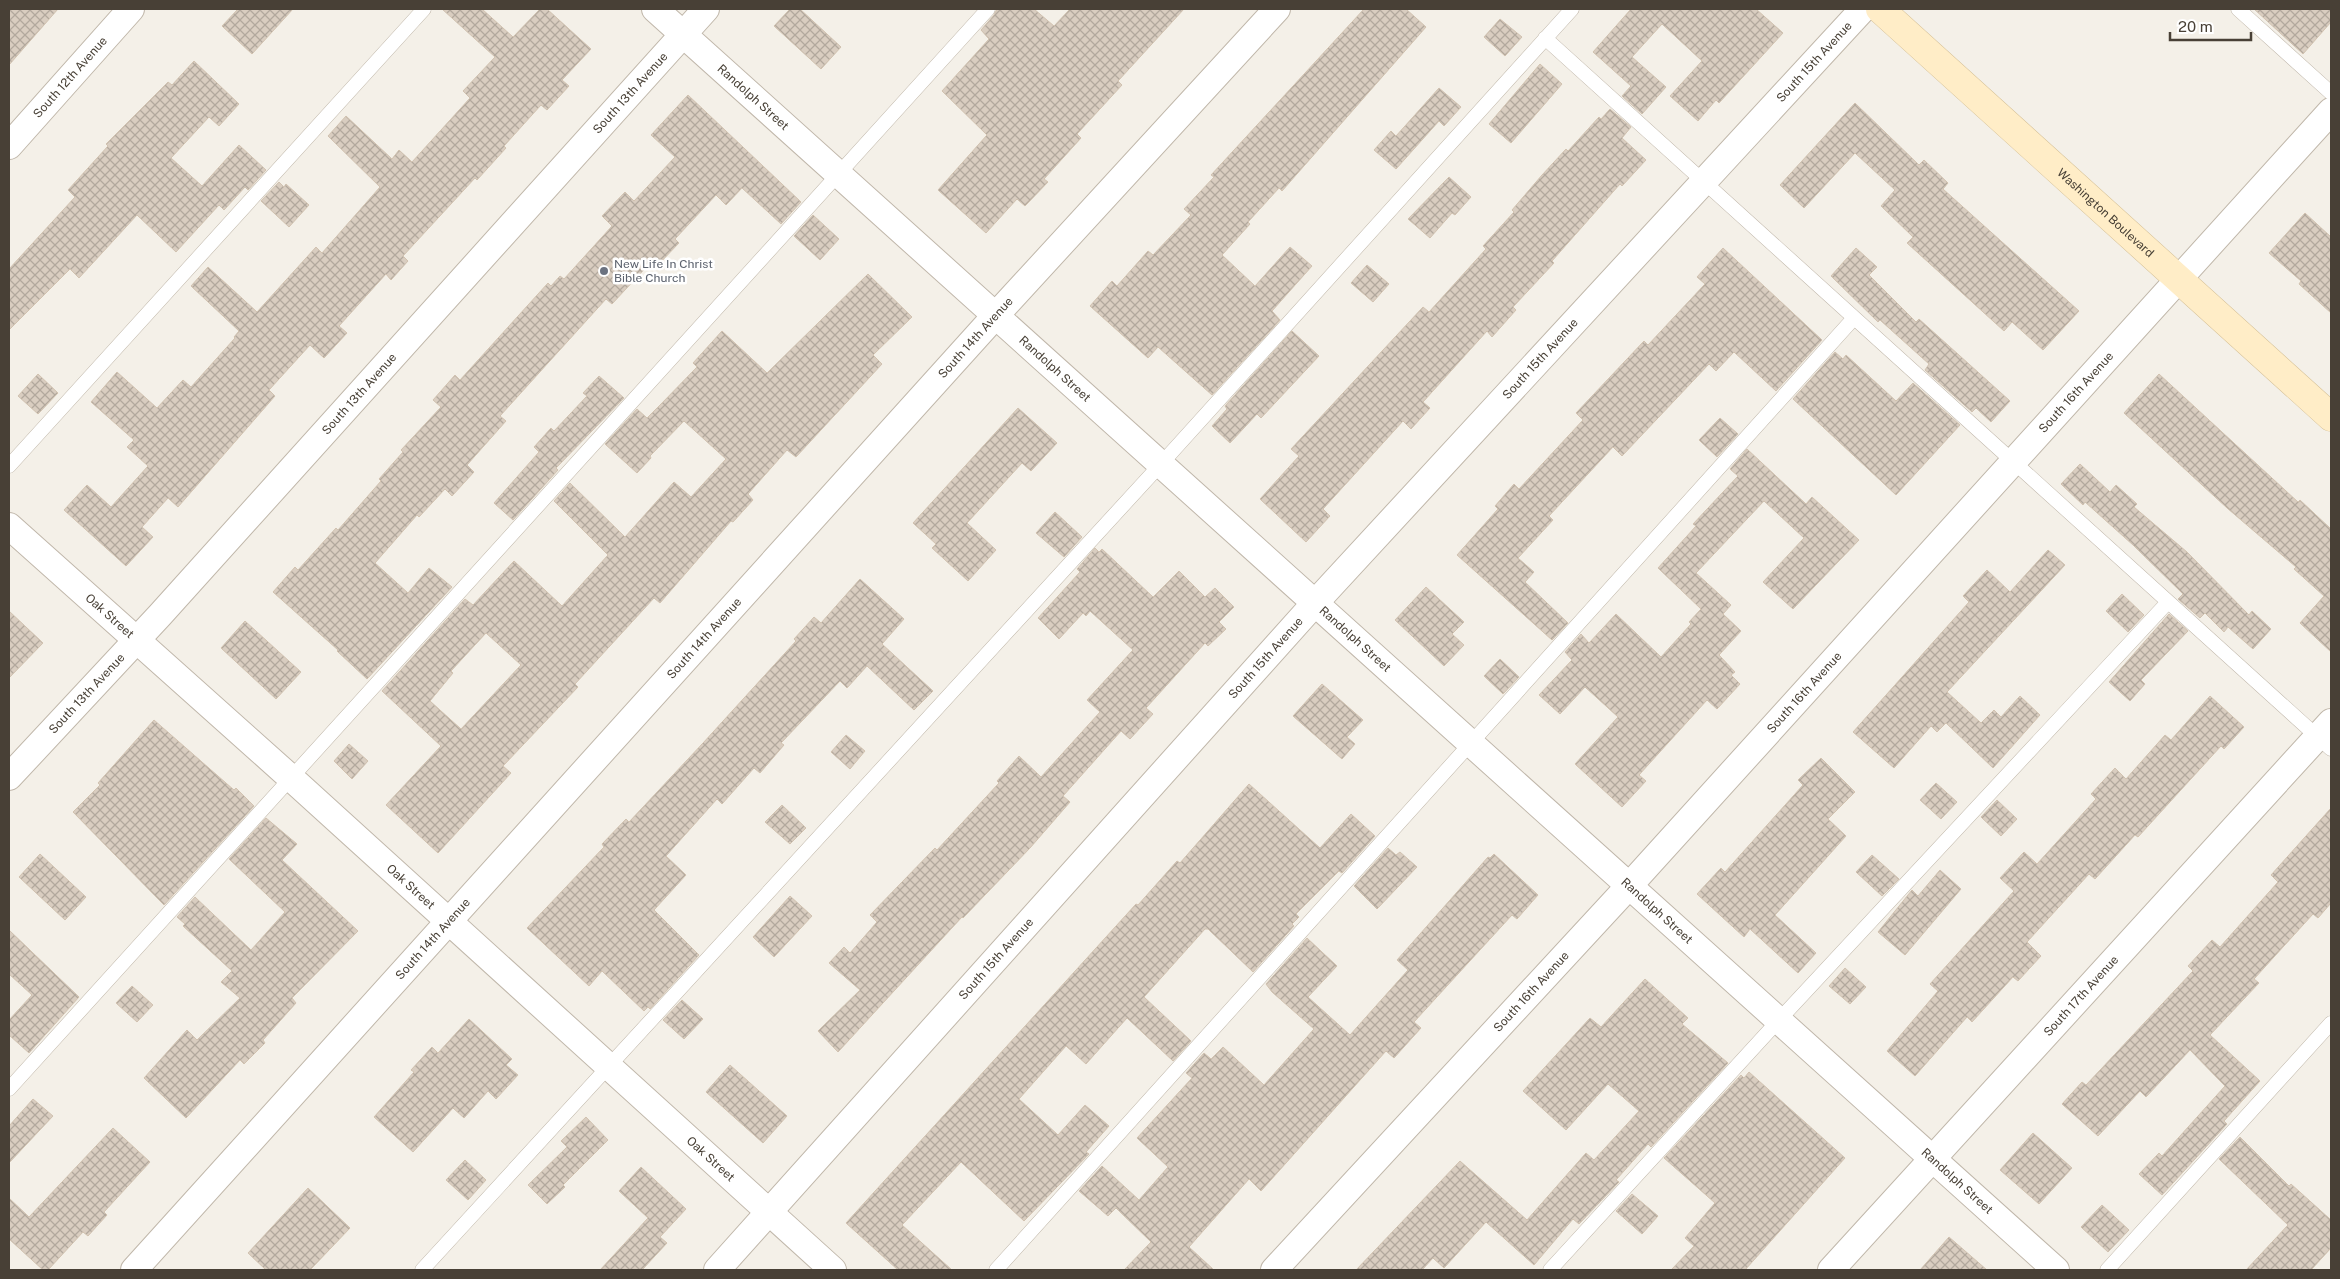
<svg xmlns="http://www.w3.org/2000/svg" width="2340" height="1279" viewBox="0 0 2340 1279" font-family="'Public Sans',sans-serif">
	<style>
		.building { fill: url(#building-cross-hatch); stroke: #d1c2b0; fill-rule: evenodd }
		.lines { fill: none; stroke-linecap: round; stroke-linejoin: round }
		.lane-casing { stroke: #c0b7aa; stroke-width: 15 }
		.street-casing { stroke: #c0b7aa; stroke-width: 28 }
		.secondary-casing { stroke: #d5c097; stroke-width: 29 }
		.lane { stroke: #fff; stroke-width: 14 }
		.street { stroke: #fff; stroke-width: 26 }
		.secondary { stroke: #ffedc7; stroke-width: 28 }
		.worship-dot { fill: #6b7280; stroke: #fff; stroke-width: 2 }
		.labels { text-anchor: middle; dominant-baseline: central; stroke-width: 5; stroke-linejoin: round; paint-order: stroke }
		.street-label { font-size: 12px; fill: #484036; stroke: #fff }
		.worship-label { font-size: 12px; fill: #5b616d; stroke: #fff; text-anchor: start }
	</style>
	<defs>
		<pattern id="building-cross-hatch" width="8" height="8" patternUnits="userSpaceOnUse" patternTransform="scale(1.25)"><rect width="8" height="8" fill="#d9cdc0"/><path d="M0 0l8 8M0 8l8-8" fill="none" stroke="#b2a89d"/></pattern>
	</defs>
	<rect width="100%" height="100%" fill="#f4f0e8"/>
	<path class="building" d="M 9,9 L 58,9 L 9,65 Z
		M 238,9 L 293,9 L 252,54 L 222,26 Z
		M 442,9 L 482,9 L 513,37 L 540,9 L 547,9 L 591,49 L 562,80 L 569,86 L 547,110 L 541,105 L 504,146 L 506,148 L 477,180 L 475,178 L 403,256 L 408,261 L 391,280 L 386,274 L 339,326 L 347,333 L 324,358 L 310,345 L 269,390 L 275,396 L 178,507 L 168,498 L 142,527 L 153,537 L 126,566 L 64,510 L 87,485 L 111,507 L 148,466 L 127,447 L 134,440 L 91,402 L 117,372 L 157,408 L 183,380 L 191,387 L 235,338 L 234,337 L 239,331 L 191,286 L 208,267 L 257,312 L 316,247 L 322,253 L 380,187 L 328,136 L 346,116 L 392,159 L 399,150 L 412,162 L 470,98 L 463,91 L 495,57 Z
		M 790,9 L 800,9 L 841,47 L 821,69 L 774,26 Z
		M 997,9 L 1034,9 L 1054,26 L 1070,9 L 1184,9 L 1118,81 L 1122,85 L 1077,134 L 1081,138 L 1044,179 L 1048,182 L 1025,206 L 1017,199 L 986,233 L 938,190 L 987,135 L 942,91 L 989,39 L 981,30 L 994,15 Z
		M 1364,9 L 1406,9 L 1426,27 L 1282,191 L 1279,188 L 1248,222 L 1250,224 L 1222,255 L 1255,286 L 1290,247 L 1312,266 L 1272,311 L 1280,320 L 1212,395 L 1158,347 L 1148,358 L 1090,306 L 1112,281 L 1117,286 L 1148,251 L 1153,255 L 1191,215 L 1184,209 L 1214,177 L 1211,175 Z
		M 1631,9 L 1756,9 L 1783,33 L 1719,103 L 1716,100 L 1698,121 L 1670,96 L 1702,61 L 1662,24 L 1632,57 L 1666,87 L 1642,114 L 1622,96 L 1631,86 L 1593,52 Z
		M 2254,9 L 2331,9 L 2331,22 L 2303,54 Z
		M 1500,19 L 1522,37 L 1505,56 L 1484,37 Z
		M 194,61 L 239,104 L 219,126 L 209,117 L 171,158 L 202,186 L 239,145 L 266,170 L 248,190 L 245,187 L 224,210 L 219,205 L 176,252 L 137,215 L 79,278 L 70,269 L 9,330 L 9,269 L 75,197 L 68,190 L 108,146 L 106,144 L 168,82 L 172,85 Z
		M 1540,64 L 1562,84 L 1511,143 L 1489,124 Z
		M 1439,88 L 1461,107 L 1444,126 L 1439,121 L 1396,169 L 1374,150 L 1391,131 L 1396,136 Z
		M 688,95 L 801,202 L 781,224 L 742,188 L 726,205 L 716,195 L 675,239 L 679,243 L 656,267 L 651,262 L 612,304 L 606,299 L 500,416 L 506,421 L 467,465 L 474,472 L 452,496 L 445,489 L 419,517 L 417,515 L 375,563 L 408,593 L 429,568 L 452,587 L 367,679 L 337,651 L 338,650 L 273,592 L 295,567 L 298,570 L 336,528 L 338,530 L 381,481 L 379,479 L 403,452 L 401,450 L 441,407 L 433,400 L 455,375 L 460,380 L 548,283 L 551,286 L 560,276 L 564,279 L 612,226 L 602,216 L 625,192 L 634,201 L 675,157 L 651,135 Z
		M 1855,103 L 1919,165 L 1924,160 L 1948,183 L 1943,189 L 2079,311 L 2043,350 L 2012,322 L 2004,331 L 1907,243 L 1913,237 L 1881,206 L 1895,190 L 1855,153 L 1804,208 L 1780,185 Z
		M 1610,109 L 1631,127 L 1622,138 L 1646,160 L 1622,186 L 1620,184 L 1552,261 L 1554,263 L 1513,307 L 1516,310 L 1492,337 L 1487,331 L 1423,402 L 1430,408 L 1411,429 L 1403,421 L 1323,509 L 1330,516 L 1306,542 L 1260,499 L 1299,456 L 1291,449 L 1423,307 L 1429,312 L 1486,249 L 1483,246 L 1514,212 L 1512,210 L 1542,175 L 1566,149 L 1568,151 L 1599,117 L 1601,119 Z
		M 1449,177 L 1471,197 L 1455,215 L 1452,213 L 1430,238 L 1408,219 Z
		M 279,182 L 284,187 L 286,184 L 309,205 L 289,227 L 261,201 Z
		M 2305,213 L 2331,237 L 2331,313 L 2299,284 L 2301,281 L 2269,253 Z
		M 813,215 L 839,239 L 820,260 L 794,236 Z
		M 1723,248 L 1822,340 L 1776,391 L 1734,352 L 1716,371 L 1709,364 L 1622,456 L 1613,447 L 1549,516 L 1553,520 L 1518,558 L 1534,572 L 1525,582 L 1568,623 L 1552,640 L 1457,555 L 1498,509 L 1495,506 L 1514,484 L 1519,489 L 1583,420 L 1576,413 L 1644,341 L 1648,345 L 1705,284 L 1697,277 Z
		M 1856,248 L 1877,267 L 1869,275 L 1916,322 L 1919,319 L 2010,401 L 1991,422 L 1976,408 L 1972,412 L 1925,370 L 1929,364 L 1880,320 L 1878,322 L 1831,276 Z
		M 1367,265 L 1389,284 L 1373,302 L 1351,283 Z
		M 868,274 L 912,317 L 873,355 L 882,364 L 796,457 L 787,450 L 748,494 L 753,500 L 733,522 L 731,521 L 660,603 L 654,598 L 575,684 L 578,687 L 503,766 L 511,773 L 438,853 L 386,805 L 441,746 L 382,691 L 465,599 L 473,605 L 514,561 L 562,606 L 608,555 L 554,501 L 570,483 L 625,537 L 674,482 L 691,497 L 726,459 L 684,421 L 650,456 L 651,458 L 637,473 L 605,444 L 637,409 L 647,418 L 661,404 L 697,367 L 693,363 L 722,331 L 767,373 ZM 486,633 L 521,665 L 461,729 L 430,701 L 453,673 L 451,671 Z
		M 1292,331 L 1319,356 L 1261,418 L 1257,414 L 1230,443 L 1212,426 L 1227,409 L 1225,406 Z
		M 1835,352 L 1843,359 L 1846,355 L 1896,401 L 1913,383 L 1960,425 L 1896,495 L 1793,399 Z
		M 38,374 L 58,393 L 38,414 L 18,396 Z
		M 2159,374 L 2298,502 L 2300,500 L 2331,529 L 2331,652 L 2300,623 L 2324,596 L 2294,569 L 2296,567 L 2227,508 L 2124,413 Z
		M 599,376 L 624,398 L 556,468 L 558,470 L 513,520 L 494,503 L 539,452 L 534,447 L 551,428 L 554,431 L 587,396 L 583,393 Z
		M 1018,408 L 1057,443 L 1031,471 L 1022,463 L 967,523 L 996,550 L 968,581 L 932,548 L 936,544 L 913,523 Z
		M 1720,418 L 1738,434 L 1717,457 L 1699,440 Z
		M 1747,449 L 1806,504 L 1812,497 L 1859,540 L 1793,609 L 1763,582 L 1804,538 L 1764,501 L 1696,573 L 1731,605 L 1723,614 L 1741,631 L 1719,655 L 1735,672 L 1731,675 L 1740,684 L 1717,709 L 1707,700 L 1639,775 L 1646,781 L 1622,807 L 1575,764 L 1618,717 L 1585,687 L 1560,714 L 1539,695 L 1572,660 L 1565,652 L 1581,634 L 1589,643 L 1616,614 L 1661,657 L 1691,624 L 1689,622 L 1701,609 L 1658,568 L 1696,526 L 1693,524 L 1738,476 L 1730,469 Z
		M 2080,464 L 2110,492 L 2116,485 L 2137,504 L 2134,507 L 2187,552 L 2249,615 L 2252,611 L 2271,629 L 2253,649 L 2228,627 L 2224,632 L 2205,613 L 2200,618 L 2178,599 L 2183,594 L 2133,545 L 2085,502 L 2083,505 L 2061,484 Z
		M 1055,512 L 1082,537 L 1064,557 L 1036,533 Z
		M 1095,548 L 1099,552 L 1102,549 L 1153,597 L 1179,571 L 1205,597 L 1215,588 L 1234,607 L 1219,622 L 1226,629 L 1208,646 L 1205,643 L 1146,708 L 1153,714 L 1130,739 L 1121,731 L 1063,796 L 1070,802 L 1030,848 L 963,918 L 962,917 L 838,1052 L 818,1031 L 860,990 L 829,963 L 844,947 L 850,953 L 877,922 L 870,915 L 935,848 L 937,850 L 999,783 L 997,781 L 1019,756 L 1041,777 L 1100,712 L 1087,700 L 1133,650 L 1090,611 L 1086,616 L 1083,613 L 1059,639 L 1038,618 L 1080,572 L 1077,569 Z
		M 2048,550 L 2065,565 L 1947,692 L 1981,723 L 1994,710 L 2001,717 L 2020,696 L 2040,715 L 1993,768 L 1946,723 L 1937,732 L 1931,726 L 1894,768 L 1853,732 L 1969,602 L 1963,596 L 1987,570 L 2010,592 Z
		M 860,579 L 904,619 L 882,644 L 933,691 L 914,710 L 867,666 L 847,688 L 840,681 L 781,743 L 784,745 L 760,773 L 754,768 L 722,804 L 717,799 L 666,856 L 686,875 L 654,910 L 699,955 L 650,1009 L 648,1007 L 644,1011 L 602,971 L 589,986 L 527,928 L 604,847 L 602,844 L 626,819 L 629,822 L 703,743 L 796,641 L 794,639 L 814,617 L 821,623 Z
		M 1426,587 L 1464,622 L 1452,634 L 1464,645 L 1444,666 L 1395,620 Z
		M 2122,594 L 2144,615 L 2128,632 L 2106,611 Z
		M 9,611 L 43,643 L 9,678 Z
		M 2169,614 L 2188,631 L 2141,680 L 2145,684 L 2130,701 L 2109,682 Z
		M 245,621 L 301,672 L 276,699 L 221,648 Z
		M 1500,659 L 1519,677 L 1503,694 L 1484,676 Z
		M 1322,684 L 1363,720 L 1347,737 L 1355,744 L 1342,759 L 1293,716 Z
		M 2210,696 L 2244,727 L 2224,749 L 2221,746 L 2138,837 L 2135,835 L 2095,879 L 2089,874 L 2027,942 L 2041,956 L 2018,981 L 2013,977 L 1972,1022 L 1967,1017 L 1915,1076 L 1887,1051 L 1938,991 L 1930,984 L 2014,891 L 2000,878 L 2024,852 L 2037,864 L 2096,799 L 2091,794 L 2115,768 L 2126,779 L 2165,735 L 2171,740 Z
		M 154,720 L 234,790 L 236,788 L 254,806 L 164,905 L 73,812 L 100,785 L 98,783 Z
		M 846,735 L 865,751 L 850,769 L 831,752 Z
		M 349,744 L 368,761 L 352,779 L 334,761 Z
		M 1821,758 L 1855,792 L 1828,819 L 1846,836 L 1775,915 L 1816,953 L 1798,973 L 1750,929 L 1744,937 L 1697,894 L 1721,868 L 1725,872 L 1803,785 L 1798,780 Z
		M 1936,783 L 1957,802 L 1941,819 L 1920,800 Z
		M 1249,784 L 1320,848 L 1351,814 L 1375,836 L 1342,873 L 1339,871 L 1296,914 L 1299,917 L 1292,924 L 1294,926 L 1253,972 L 1208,929 L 1205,929 L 1144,997 L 1191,1041 L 1173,1061 L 1127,1018 L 1086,1064 L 1066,1046 L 1019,1099 L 1058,1135 L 1085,1105 L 1109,1126 L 1086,1152 L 1089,1154 L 1024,1221 L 961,1162 L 902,1225 L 952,1270 L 898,1270 L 846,1223 L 1136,904 L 1138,905 L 1177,861 L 1180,863 Z
		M 1997,800 L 2017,819 L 2001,836 L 1981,817 Z
		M 782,805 L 806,828 L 790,844 L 765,822 Z
		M 2331,808 L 2331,903 L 2318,918 L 2313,914 L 2254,979 L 2259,983 L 2210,1035 L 2260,1081 L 2224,1121 L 2227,1124 L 2162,1195 L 2139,1174 L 2159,1153 L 2162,1156 L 2225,1086 L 2190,1050 L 2146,1097 L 2140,1091 L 2098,1136 L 2062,1104 L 2082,1082 L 2086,1085 L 2193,971 L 2188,966 L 2212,940 L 2220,947 L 2278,882 L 2271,875 Z
		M 266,818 L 297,844 L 282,860 L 358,931 L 292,998 L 296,1003 L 263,1040 L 265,1043 L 244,1064 L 240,1060 L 186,1118 L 144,1078 L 187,1030 L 197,1040 L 240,998 L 221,982 L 232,971 L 183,926 L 185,924 L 177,917 L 195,897 L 251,950 L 285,912 L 229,859 Z
		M 1388,848 L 1396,855 L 1400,852 L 1417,867 L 1377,909 L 1354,886 Z
		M 40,854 L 86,897 L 65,920 L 19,877 Z
		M 1494,854 L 1538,895 L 1517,919 L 1512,915 L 1414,1022 L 1421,1028 L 1394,1058 L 1386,1051 L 1261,1191 L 1249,1179 L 1189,1247 L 1214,1270 L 1124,1270 L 1151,1242 L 1116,1208 L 1108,1216 L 1079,1191 L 1102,1166 L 1139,1200 L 1168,1167 L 1137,1138 L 1192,1078 L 1186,1073 L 1204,1053 L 1211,1059 L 1223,1047 L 1264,1085 L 1314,1029 L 1272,992 L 1266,984 L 1307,938 L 1337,966 L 1308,997 L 1350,1035 L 1408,970 L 1397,960 L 1488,857 L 1490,858 Z
		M 1872,855 L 1899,879 L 1882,896 L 1856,872 Z
		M 1940,870 L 1961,889 L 1905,955 L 1878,932 L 1912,890 L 1918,896 Z
		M 790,896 L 812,916 L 774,957 L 753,937 Z
		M 9,930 L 79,997 L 29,1053 L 9,1035 L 9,1020 L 32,995 L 9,974 Z
		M 1845,968 L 1866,987 L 1850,1004 L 1829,986 Z
		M 1645,979 L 1688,1018 L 1682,1024 L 1728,1063 L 1651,1147 L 1648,1144 L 1616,1180 L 1619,1182 L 1579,1224 L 1573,1219 L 1534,1265 L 1486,1222 L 1444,1268 L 1433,1258 L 1422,1270 L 1356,1270 L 1460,1161 L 1527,1220 L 1586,1153 L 1594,1160 L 1639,1111 L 1608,1084 L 1566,1130 L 1523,1091 L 1590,1018 L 1601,1027 Z
		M 132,986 L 153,1005 L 137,1022 L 116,1003 Z
		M 682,1000 L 703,1019 L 684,1039 L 663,1020 Z
		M 469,1019 L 512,1059 L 506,1065 L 518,1075 L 496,1099 L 488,1091 L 464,1118 L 453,1108 L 413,1152 L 374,1117 L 414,1072 L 411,1070 L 432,1047 L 438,1053 Z
		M 730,1065 L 787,1116 L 763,1143 L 706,1092 Z
		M 1749,1072 L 1845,1158 L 1745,1270 L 1671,1270 L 1694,1246 L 1685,1238 L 1715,1203 L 1664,1158 L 1741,1075 L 1744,1078 Z
		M 33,1099 L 53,1116 L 9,1163 L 9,1126 Z
		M 586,1117 L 608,1140 L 563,1185 L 565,1187 L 547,1204 L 528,1185 L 567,1147 L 561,1141 Z
		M 113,1128 L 150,1162 L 104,1212 L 107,1215 L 88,1236 L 83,1232 L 48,1270 L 43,1270 L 9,1239 L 9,1198 L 29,1217 Z
		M 2033,1133 L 2072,1168 L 2039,1204 L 2000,1170 Z
		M 2240,1137 L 2289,1186 L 2291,1184 L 2331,1220 L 2331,1248 L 2311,1270 L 2246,1270 L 2288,1225 L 2219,1159 Z
		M 465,1160 L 486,1180 L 468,1200 L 446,1180 Z
		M 641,1167 L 686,1209 L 660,1237 L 667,1243 L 642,1270 L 600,1270 L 648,1218 L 619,1191 Z
		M 308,1188 L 350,1228 L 310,1270 L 266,1270 L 248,1253 Z
		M 1632,1194 L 1658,1216 L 1642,1234 L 1616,1211 Z
		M 2102,1205 L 2129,1230 L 2108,1252 L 2081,1227 Z
		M 1949,1237 L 1987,1270 L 1920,1270 Z"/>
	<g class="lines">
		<defs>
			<path id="lane" d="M 2238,9 L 2331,93
				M 1545,38 L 2331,749
				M 9,466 L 424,9
				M 9,1089 L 988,9
				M 422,1270 L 1161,464 L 1572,9
				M 996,1270 L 1854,318
				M 1550,1270 L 1779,1020 L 2168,602
				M 2107,1270 L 2331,1023"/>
			<g id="street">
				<path id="s1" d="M 655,9 L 2056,1270"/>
				<path id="s2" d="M 9,146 L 131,9"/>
				<path id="s3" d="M 9,526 L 291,778 L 833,1270"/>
				<path id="s4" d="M 9,777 L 160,615 L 706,9"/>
				<path id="s5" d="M 134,1270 L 996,315 L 1277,9"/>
				<path id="s6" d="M 717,1270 L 1315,603 L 1863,9"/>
				<path id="s7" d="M 1274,1270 L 1629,886 L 2331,111"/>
				<path id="s8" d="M 1831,1270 L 2331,722"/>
			</g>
			<g id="secondary">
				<path id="s9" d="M 1880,9 L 2331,417"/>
			</g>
		</defs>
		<use href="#lane" class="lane-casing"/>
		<use href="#street" class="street-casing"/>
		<use href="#secondary" class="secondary-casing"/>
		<use href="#lane" class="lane"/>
		<use href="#street" class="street"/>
		<use href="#secondary" class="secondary"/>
	</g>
	<circle class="worship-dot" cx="604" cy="271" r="5"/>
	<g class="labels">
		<g class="street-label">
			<text stroke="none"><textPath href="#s6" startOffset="1632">South 15th Avenue</textPath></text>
			<text stroke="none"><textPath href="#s2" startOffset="92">South 12th Avenue</textPath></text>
			<text stroke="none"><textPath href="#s4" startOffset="924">South 13th Avenue</textPath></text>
			<text stroke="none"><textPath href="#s1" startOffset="132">Randolph Street</textPath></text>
			<text stroke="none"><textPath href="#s9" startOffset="304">Washington Boulevard</textPath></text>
			<text stroke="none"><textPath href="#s5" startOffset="1256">South 14th Avenue</textPath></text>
			<text stroke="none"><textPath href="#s6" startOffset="1228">South 15th Avenue</textPath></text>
			<text stroke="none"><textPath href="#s1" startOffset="538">Randolph Street</textPath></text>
			<text stroke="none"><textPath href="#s7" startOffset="1189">South 16th Avenue</textPath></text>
			<text stroke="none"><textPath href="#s4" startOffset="519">South 13th Avenue</textPath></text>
			<text stroke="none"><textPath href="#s3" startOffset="135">Oak Street</textPath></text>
			<text stroke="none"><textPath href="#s5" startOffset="851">South 14th Avenue</textPath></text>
			<text stroke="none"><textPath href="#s1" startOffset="942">Randolph Street</textPath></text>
			<text stroke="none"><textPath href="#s6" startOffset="822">South 15th Avenue</textPath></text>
			<text stroke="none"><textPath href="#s7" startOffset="784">South 16th Avenue</textPath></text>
			<text stroke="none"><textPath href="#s4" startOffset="114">South 13th Avenue</textPath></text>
			<text stroke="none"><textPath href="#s3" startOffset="540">Oak Street</textPath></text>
			<text stroke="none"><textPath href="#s1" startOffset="1348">Randolph Street</textPath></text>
			<text stroke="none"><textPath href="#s5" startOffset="446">South 14th Avenue</textPath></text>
			<text stroke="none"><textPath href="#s6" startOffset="418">South 15th Avenue</textPath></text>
			<text stroke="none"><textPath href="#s7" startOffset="379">South 16th Avenue</textPath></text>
			<text stroke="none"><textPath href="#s8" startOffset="371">South 17th Avenue</textPath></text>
			<text stroke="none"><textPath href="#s3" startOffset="945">Oak Street</textPath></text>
			<text stroke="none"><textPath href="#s1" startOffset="1752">Randolph Street</textPath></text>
		</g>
		<g class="worship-label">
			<text x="614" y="264">New Life In Christ<tspan x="614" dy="14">Bible Church</tspan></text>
		</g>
	</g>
	<rect width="2340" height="1279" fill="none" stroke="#484036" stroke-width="20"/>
	<path d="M2170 32v8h81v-8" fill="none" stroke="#484036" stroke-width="2.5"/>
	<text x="2178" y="32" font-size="15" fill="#484036" stroke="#ffffff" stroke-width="4" paint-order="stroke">20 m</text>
</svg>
